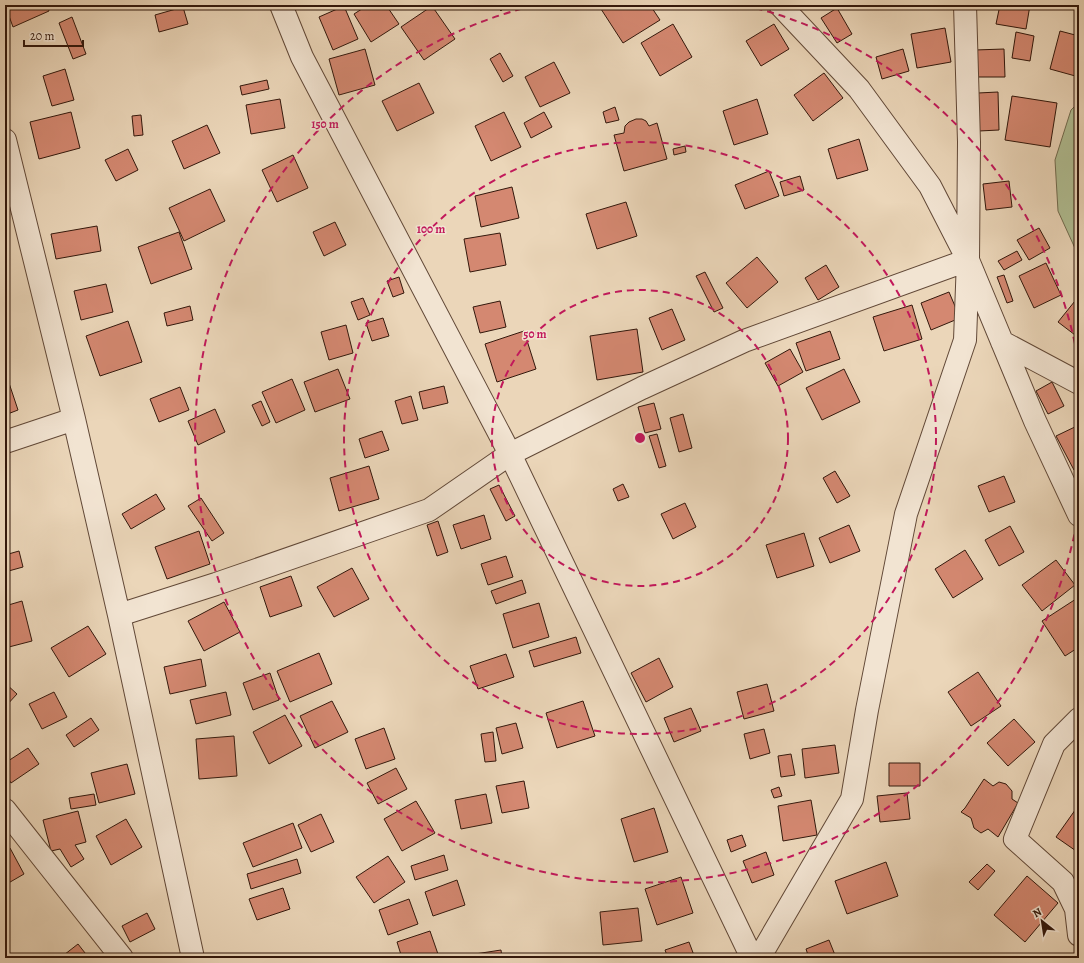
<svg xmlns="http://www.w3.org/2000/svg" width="1084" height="963" viewBox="0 0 1084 963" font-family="Alegreya,serif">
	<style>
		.green { fill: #b1bf94; stroke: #726c50 }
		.building { fill: #d48871; stroke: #33180c }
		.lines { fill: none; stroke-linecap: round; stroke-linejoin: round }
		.minor-casing { stroke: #614837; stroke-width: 24 }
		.minor { stroke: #f2e4d2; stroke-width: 22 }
		.ring { fill: none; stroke: #c2185b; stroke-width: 2; stroke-dasharray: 7 5 }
		.centre { fill: #c2185b; stroke: #f2e4d2; stroke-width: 2 }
		.ring-label { font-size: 12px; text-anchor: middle; font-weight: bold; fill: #c2185b; stroke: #f2e4d2; stroke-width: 3; stroke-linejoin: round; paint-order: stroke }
	</style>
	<rect width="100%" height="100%" fill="#ebd6b9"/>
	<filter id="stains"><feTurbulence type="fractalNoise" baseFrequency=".005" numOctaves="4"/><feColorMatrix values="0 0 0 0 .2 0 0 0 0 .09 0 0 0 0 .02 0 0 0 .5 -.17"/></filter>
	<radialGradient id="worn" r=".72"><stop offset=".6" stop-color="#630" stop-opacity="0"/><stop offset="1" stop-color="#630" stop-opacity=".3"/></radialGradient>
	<path class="green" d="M 1079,102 L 1079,257 L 1058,211 L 1055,160 L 1071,110 Z"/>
	<path class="building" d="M 5,5 L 47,5 L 49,11 L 13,27 Z
		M 368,5 L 386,5 L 399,24 L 371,42 L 354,14 Z
		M 495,5 L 506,5 L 501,11 Z
		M 608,5 L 650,5 L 660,20 L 623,43 L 601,9 Z
		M 1000,5 L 1030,5 L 1026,29 L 996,24 Z
		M 1077,5 L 1079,5 L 1079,15 L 1075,14 Z
		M 344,6 L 358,39 L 333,50 L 319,17 Z
		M 432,6 L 455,39 L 424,60 L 401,27 Z
		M 183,7 L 188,24 L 159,32 L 155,15 Z
		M 837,8 L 852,34 L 837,43 L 821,18 Z
		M 72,17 L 86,54 L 73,59 L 59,23 Z
		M 673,24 L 692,57 L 660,76 L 641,43 Z
		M 774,24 L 789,49 L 761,66 L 746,41 Z
		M 945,28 L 951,62 L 917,68 L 911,34 Z
		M 1060,31 L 1079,36 L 1079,77 L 1050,69 Z
		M 1016,32 L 1034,36 L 1030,61 L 1012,58 Z
		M 365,49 L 375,85 L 339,95 L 329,59 Z
		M 903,49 L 909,71 L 882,79 L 876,57 Z
		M 1004,49 L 1005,77 L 976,77 L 975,50 Z
		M 500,53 L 513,76 L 503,82 L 490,59 Z
		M 554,62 L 570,93 L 540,107 L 525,77 Z
		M 65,69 L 74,100 L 52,106 L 43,76 Z
		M 824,73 L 843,98 L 813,121 L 794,95 Z
		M 267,80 L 269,89 L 242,95 L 240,86 Z
		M 419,83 L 434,113 L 397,131 L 382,101 Z
		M 998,92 L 999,130 L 979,131 L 978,93 Z
		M 1012,96 L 1057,103 L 1050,147 L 1005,140 Z
		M 280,99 L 285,128 L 251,134 L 246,105 Z
		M 757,99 L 768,134 L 734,145 L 723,111 Z
		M 615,107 L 619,120 L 606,123 L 603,112 Z
		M 71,112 L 80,148 L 39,159 L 30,122 Z
		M 504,112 L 521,147 L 491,161 L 475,126 Z
		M 544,112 L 552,127 L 531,138 L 524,123 Z
		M 141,115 L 143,135 L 134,136 L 132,116 Z
		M 636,119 L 642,119 L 646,121 L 649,126 L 657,123 L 667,159 L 624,171 L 614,135 L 624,133 L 625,126 L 629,122 Z
		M 207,125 L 220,153 L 184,169 L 172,141 Z
		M 859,139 L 868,170 L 837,179 L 828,149 Z
		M 685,146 L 686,152 L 674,155 L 673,149 Z
		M 128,149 L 138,170 L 116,181 L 105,160 Z
		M 293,155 L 308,188 L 277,202 L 262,170 Z
		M 769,171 L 779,196 L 745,209 L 735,185 Z
		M 800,176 L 804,190 L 784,196 L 780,182 Z
		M 1009,181 L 1012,207 L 986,210 L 983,184 Z
		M 512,187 L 519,218 L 481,227 L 475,196 Z
		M 210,189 L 225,221 L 184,241 L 169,208 Z
		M 626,202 L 637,236 L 597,249 L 586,214 Z
		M 335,222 L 346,245 L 324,256 L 313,232 Z
		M 97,226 L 101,251 L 56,259 L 51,234 Z
		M 1039,228 L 1050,248 L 1029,260 L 1017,240 Z
		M 179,232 L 192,269 L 151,284 L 138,247 Z
		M 500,233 L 506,265 L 470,272 L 464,239 Z
		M 1017,251 L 1022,260 L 1004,270 L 998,261 Z
		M 757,257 L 778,282 L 747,308 L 726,283 Z
		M 1046,263 L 1061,295 L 1034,308 L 1019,276 Z
		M 826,265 L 839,287 L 818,300 L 805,278 Z
		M 705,272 L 723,308 L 714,312 L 696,276 Z
		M 1004,275 L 1013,301 L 1007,303 L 997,277 Z
		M 399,277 L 404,293 L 393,297 L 387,281 Z
		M 106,284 L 113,312 L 81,320 L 74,291 Z
		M 949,292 L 960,318 L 931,330 L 921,303 Z
		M 1079,296 L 1079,338 L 1058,322 Z
		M 363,298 L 370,315 L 358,320 L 351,302 Z
		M 500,301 L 506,327 L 480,333 L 473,307 Z
		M 912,305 L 922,339 L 884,351 L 873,317 Z
		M 190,306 L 193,320 L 167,326 L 164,313 Z
		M 672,309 L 685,340 L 662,350 L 649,318 Z
		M 383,318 L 389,336 L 372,341 L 366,323 Z
		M 128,321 L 142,362 L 100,376 L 86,336 Z
		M 346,325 L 353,353 L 329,360 L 321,332 Z
		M 637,329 L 643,372 L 597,380 L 590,336 Z
		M 524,331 L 536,369 L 497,382 L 485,344 Z
		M 830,331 L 840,359 L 806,371 L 796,343 Z
		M 790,349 L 803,372 L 778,386 L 765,363 Z
		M 338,369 L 350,399 L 315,412 L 304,382 Z
		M 844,369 L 860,402 L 822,420 L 806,388 Z
		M 292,379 L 305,410 L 276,423 L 262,392 Z
		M 8,380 L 18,410 L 5,415 L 5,381 Z
		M 1052,382 L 1064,406 L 1048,414 L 1036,391 Z
		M 444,386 L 448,403 L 423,409 L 419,392 Z
		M 180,387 L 189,410 L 159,422 L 150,399 Z
		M 411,396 L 418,420 L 402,424 L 395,401 Z
		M 261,401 L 270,422 L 262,426 L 252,405 Z
		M 654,403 L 661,429 L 645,433 L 638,407 Z
		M 215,409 L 225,432 L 198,445 L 188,421 Z
		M 683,414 L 692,448 L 679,452 L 670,418 Z
		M 1079,425 L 1079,467 L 1074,470 L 1056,436 Z
		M 382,431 L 389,450 L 365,458 L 359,439 Z
		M 657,434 L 666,466 L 659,468 L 649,436 Z
		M 369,466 L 379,499 L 339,511 L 330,478 Z
		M 835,471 L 850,496 L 837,503 L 823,478 Z
		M 1004,476 L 1015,502 L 989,512 L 978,486 Z
		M 623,484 L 629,497 L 618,501 L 613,489 Z
		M 499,485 L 515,516 L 506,521 L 490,489 Z
		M 156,494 L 165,509 L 131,529 L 122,514 Z
		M 201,498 L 224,533 L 212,541 L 188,506 Z
		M 685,503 L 696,527 L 673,539 L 661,514 Z
		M 484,515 L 491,539 L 461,549 L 453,525 Z
		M 438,521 L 448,552 L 437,556 L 427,525 Z
		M 849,525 L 860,551 L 830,563 L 819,538 Z
		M 1010,526 L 1024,552 L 999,566 L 985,540 Z
		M 199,531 L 210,564 L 167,579 L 155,547 Z
		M 804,533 L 814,566 L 777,578 L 766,545 Z
		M 965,550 L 983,579 L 953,598 L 935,569 Z
		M 19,551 L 23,567 L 5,572 L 5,555 Z
		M 506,556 L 513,577 L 488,585 L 481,564 Z
		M 1056,560 L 1075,585 L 1042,611 L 1022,585 Z
		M 352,568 L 369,599 L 334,617 L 317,587 Z
		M 291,576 L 302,606 L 270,617 L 260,587 Z
		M 522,580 L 526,593 L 496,604 L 491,591 Z
		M 1079,597 L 1079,647 L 1065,656 L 1042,621 Z
		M 22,601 L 32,641 L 5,648 L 5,606 Z
		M 224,602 L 240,632 L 204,651 L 188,621 Z
		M 539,603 L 549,637 L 513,648 L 503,614 Z
		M 88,626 L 106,654 L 69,677 L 51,648 Z
		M 576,637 L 581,653 L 534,667 L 529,651 Z
		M 319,653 L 332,684 L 290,702 L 277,671 Z
		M 506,654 L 514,677 L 478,689 L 470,666 Z
		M 659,658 L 673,687 L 646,702 L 631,673 Z
		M 201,659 L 206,686 L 170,694 L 164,667 Z
		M 978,672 L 1001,706 L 971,726 L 948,692 Z
		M 270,673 L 279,700 L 253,710 L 243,683 Z
		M 5,683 L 17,694 L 5,707 Z
		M 767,684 L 774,711 L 744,719 L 737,692 Z
		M 54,692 L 67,717 L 42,729 L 29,704 Z
		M 226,692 L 231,715 L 196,724 L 190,700 Z
		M 332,701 L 348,732 L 315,748 L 300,716 Z
		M 583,701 L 595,736 L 557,748 L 546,713 Z
		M 691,708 L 701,731 L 674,742 L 664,718 Z
		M 285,715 L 302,746 L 269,764 L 253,732 Z
		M 91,718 L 99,730 L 74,747 L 66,735 Z
		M 1014,719 L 1035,742 L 1008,766 L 987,743 Z
		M 516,723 L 523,748 L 502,754 L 496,728 Z
		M 384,728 L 395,759 L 366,769 L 355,739 Z
		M 764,729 L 770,753 L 750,759 L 744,734 Z
		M 493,732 L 496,761 L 485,762 L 481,734 Z
		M 234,736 L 237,776 L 199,779 L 196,739 Z
		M 835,745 L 839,773 L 805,778 L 802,749 Z
		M 28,748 L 39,764 L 11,783 L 5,773 L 5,763 Z
		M 791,754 L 795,775 L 781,777 L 778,756 Z
		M 889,763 L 920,763 L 920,786 L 889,786 Z
		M 127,764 L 135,794 L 99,803 L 91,773 Z
		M 396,768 L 407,789 L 378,804 L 367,783 Z
		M 984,779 L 993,786 L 999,782 L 1006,784 L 1012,791 L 1012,799 L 1018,803 L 998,837 L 988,829 L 981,833 L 974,828 L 971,818 L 961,812 L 965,808 Z
		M 524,781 L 529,808 L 502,813 L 496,786 Z
		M 779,787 L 782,796 L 774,798 L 771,790 Z
		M 907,793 L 910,819 L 880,822 L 877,796 Z
		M 94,794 L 96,805 L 71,809 L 69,798 Z
		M 486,794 L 492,823 L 461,829 L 455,800 Z
		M 811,800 L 817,835 L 783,841 L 778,806 Z
		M 416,801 L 435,833 L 402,851 L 384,819 Z
		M 1078,806 L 1079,807 L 1079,853 L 1056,837 Z
		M 654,808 L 668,852 L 634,862 L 621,819 Z
		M 78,811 L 86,842 L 75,845 L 84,859 L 71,867 L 60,849 L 51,851 L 43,820 Z
		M 321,814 L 334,842 L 311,852 L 298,825 Z
		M 126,819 L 142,847 L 111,865 L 96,836 Z
		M 293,823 L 302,848 L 253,867 L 243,843 Z
		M 742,835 L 746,846 L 731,852 L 727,840 Z
		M 10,848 L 24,874 L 5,885 L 5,850 Z
		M 766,852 L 774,875 L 752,883 L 743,861 Z
		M 444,855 L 448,870 L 415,880 L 411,866 Z
		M 388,856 L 405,882 L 374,903 L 356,877 Z
		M 297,859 L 301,873 L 251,889 L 247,874 Z
		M 886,862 L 898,896 L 847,914 L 835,881 Z
		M 987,864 L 995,871 L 978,890 L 969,882 Z
		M 1027,876 L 1058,903 L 1025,942 L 994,915 Z
		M 681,877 L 693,913 L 657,925 L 645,889 Z
		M 457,880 L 465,905 L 433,916 L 425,892 Z
		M 283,888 L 290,909 L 257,920 L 249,899 Z
		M 409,899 L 418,924 L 388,935 L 379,910 Z
		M 638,908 L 642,941 L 603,945 L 600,912 Z
		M 147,913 L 155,929 L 130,942 L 122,926 Z
		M 430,931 L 439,957 L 434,958 L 402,958 L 397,942 Z
		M 829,940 L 835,955 L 828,958 L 809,958 L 806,949 Z
		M 689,942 L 695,958 L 668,958 L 665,950 Z
		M 78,944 L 89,958 L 60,958 Z
		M 501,950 L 502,958 L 462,958 L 462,956 Z"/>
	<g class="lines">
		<defs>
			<path id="minor" d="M 281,5 L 302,57 L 510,454 L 752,958
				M 780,5 L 859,89 L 930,186 L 968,260 L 1035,421 L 1079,515
				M 5,140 L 74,419 L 119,615 L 193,958
				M 1002,342 L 1079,383
				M 5,442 L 74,419
				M 119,615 L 216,584 L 429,510 L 510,454 L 642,388 L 744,341 L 968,260
				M 1079,719 L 1054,744 L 1015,839 L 1063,882 L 1076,909 L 1079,935
				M 5,810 L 122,958
				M 759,958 L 852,799 L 867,710 L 906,514 L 965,340 L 968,260 L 969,142 L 965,5"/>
		</defs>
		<use href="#minor" class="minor-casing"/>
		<use href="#minor" class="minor"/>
	</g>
	<g class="ring">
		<circle cx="640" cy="438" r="148"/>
		<circle cx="640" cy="438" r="296"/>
		<path d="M1079 511A445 445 0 1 1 536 5M744 5A445 445 0 0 1 1079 365"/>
	</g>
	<circle cx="640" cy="438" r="6" class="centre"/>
	<g class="ring-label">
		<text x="325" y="128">150 m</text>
		<text x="431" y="233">100 m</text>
		<text x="535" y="338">50 m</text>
	</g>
	<rect width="1084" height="963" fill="none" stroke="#ebd6b9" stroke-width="20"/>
	<rect x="6" y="6" width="1072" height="951" fill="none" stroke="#33180c" stroke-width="2"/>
	<rect x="10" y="10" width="1064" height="943" fill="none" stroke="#33180c"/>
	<g transform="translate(1042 921) rotate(330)" stroke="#f2e4d2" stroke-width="3" paint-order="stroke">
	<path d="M0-3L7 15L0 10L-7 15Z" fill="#33180c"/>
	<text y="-6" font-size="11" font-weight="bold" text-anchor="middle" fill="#33180c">N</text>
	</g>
	<path d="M24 40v6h59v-6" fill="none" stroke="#33180c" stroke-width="2"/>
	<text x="30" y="40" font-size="12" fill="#33180c" stroke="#f2e4d2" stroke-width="3" paint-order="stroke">20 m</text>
	<rect width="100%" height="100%" filter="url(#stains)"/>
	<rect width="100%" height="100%" fill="url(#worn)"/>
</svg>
